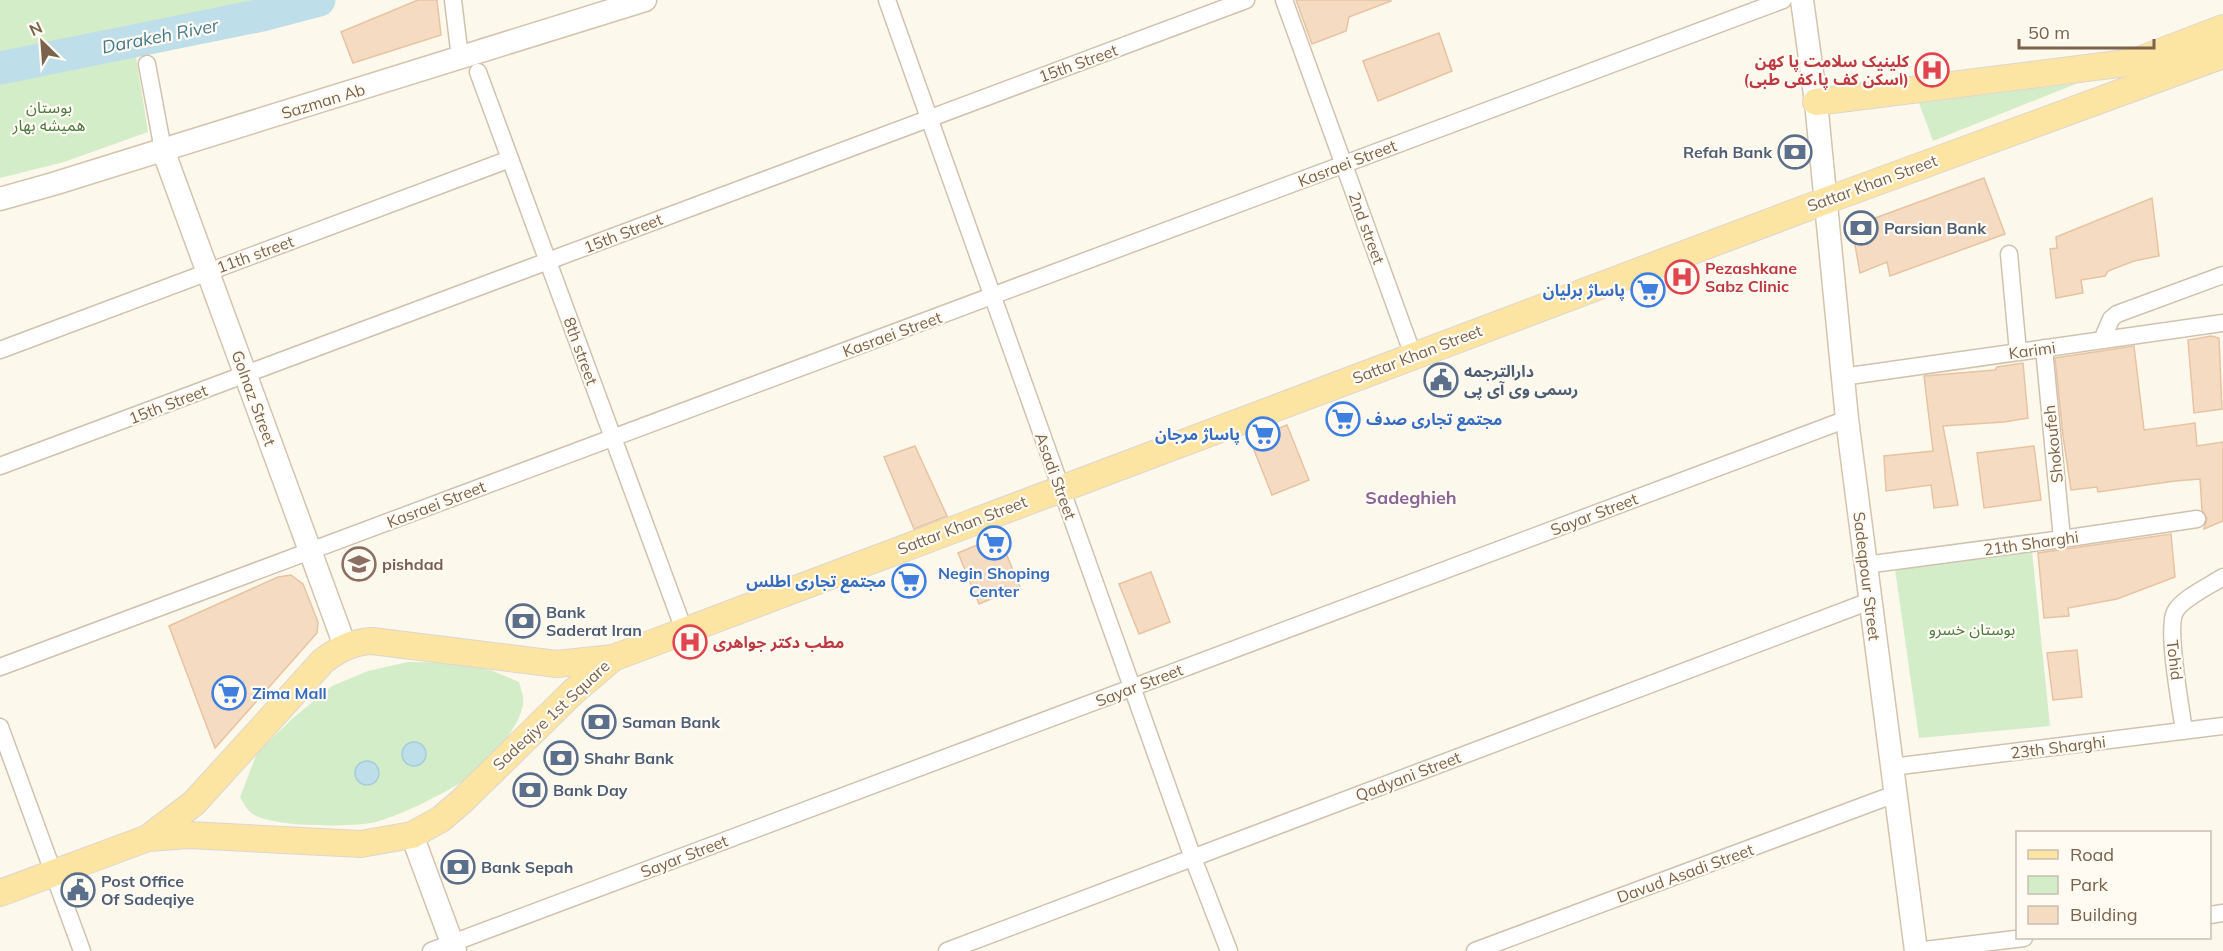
<svg xmlns="http://www.w3.org/2000/svg" width="2223" height="951" viewBox="0 0 2223 951" font-family="Mulish,'Noto Sans Arabic',sans-serif">
	<style>
		.green { fill: #d3edc8 }
		.water { fill: #bedee9; stroke: #a4cddb; stroke-width: 1.5 }
		.lines { fill: none; stroke-linecap: round; stroke-linejoin: round }
		.river { stroke: #bedee9; stroke-width: 33 }
		.building { fill: #f4dbc2; stroke: #e7c3a2; stroke-width: 1.5 }
		.street-casing { stroke: #d1c2af; stroke-width: 19 }
		.secondary-casing { stroke: #d5c3ad; stroke-width: 25 }
		.primary-casing { stroke: #ddd6d0; stroke-width: 28 }
		.street { stroke: #fff; stroke-width: 16 }
		.secondary { stroke: #fff; stroke-width: 22 }
		.primary { stroke: #fce5a3; stroke-width: 26 }
		.labels { text-anchor: middle; dominant-baseline: central; stroke-width: 4.5; stroke-linejoin: round; paint-order: stroke }
		.health-label { font-size: 16px; font-weight: bold; fill: #be3a42; stroke: #fffbf3; text-anchor: start }
		.street-label { font-size: 16px; fill: #7b624c; stroke: #fffbf3 }
		.park-label { font-size: 16px; fill: #4c7a41; stroke: #fffbf3 }
		.service-label { font-size: 16px; font-weight: bold; fill: #4e5e75; stroke: #fffbf3; text-anchor: start }
		.shop-label { font-size: 16px; font-weight: bold; fill: #366cbe; stroke: #fffbf3; text-anchor: end }
		.education-label { font-size: 16px; font-weight: bold; fill: #785e54; stroke: #fffbf3; text-anchor: start }
		.water-label { font-size: 18px; font-style: italic; fill: #457a8e; stroke: #fffbf3 }
		.neighbourhood-label { font-size: 18px; font-weight: bold; fill: #8b6596; stroke: #fffbf3 }
	</style>
	<rect width="100%" height="100%" fill="#fdf8ec"/>
	<path class="green" d="M 0,0 L 293,0 L 0,57 Z
		M 135,50 L 148,132 L 64,162 L 0,178 L 0,76 Z
		M 2078,83 L 1933,141 L 1919,103 Z
		M 2032,551 L 2050,726 L 1919,738 L 1895,569 Z
		M 408,662 L 460,663 L 493,671 L 519,682 C 521,689 524,697 523,704 C 520,727 491,759 473,774 C 455,789 394,819 371,823 C 348,827 267,828 250,812 C 246,808 243,802 240,797 L 257,753 L 293,718 L 332,686 L 368,671 Z"/>
	<path class="water" d="M402 754a12 12 0 1 1 24 0a12 12 0 1 1-24 0Z
		M355 773a12 12 0 1 1 24 0a12 12 0 1 1-24 0Z"/>
	<g class="lines">
		<path class="river" d="M 0,68 L 262,15 L 319,0"/>
	</g>
	<path class="building" d="M 418,0 L 437,0 L 441,35 L 353,63 L 341,32 Z
		M 1296,0 L 1391,0 L 1391,1 L 1349,17 L 1346,31 L 1312,44 Z
		M 1439,33 L 1452,71 L 1378,101 L 1363,61 Z
		M 1984,178 L 2005,234 L 1890,276 L 1887,262 L 1860,273 L 1855,245 L 1858,234 L 1870,220 Z
		M 2152,198 L 2159,256 L 2134,261 L 2108,271 L 2105,276 L 2081,280 L 2083,293 L 2056,298 L 2050,249 L 2057,248 L 2056,237 Z
		M 2211,336 L 2219,338 L 2222,409 L 2194,413 L 2188,340 Z
		M 2134,346 L 2144,430 L 2195,423 L 2197,446 L 2223,442 L 2223,521 L 2204,529 L 2207,518 L 2202,510 L 2200,479 L 2175,481 L 2098,492 L 2097,487 L 2071,490 L 2063,436 L 2055,358 Z
		M 2023,363 L 2028,418 L 2004,422 L 1943,426 L 1958,505 L 1934,508 L 1931,485 L 1886,491 L 1884,456 L 1933,451 L 1924,376 L 1995,370 L 1997,367 Z
		M 1287,425 L 1309,480 L 1272,495 L 1250,440 Z
		M 915,446 L 947,516 L 914,529 L 884,457 Z
		M 2034,446 L 2041,500 L 1984,508 L 1977,453 Z
		M 2171,534 L 2175,577 L 2117,599 L 2068,608 L 2069,616 L 2044,618 L 2038,553 Z
		M 999,536 L 1020,587 L 979,604 L 958,553 Z
		M 1151,572 L 1170,622 L 1139,634 L 1119,584 Z
		M 291,575 L 303,584 L 318,622 L 317,633 L 215,748 L 169,626 L 278,577 Z
		M 2077,650 L 2082,697 L 2053,700 L 2047,653 Z"/>
	<g class="lines">
		<defs>
			<path id="street" d="M 453,0 L 460,58
				M 887,0 L 1193,858 L 1229,951
				M 1284,0 L 1413,355
				M 147,64 L 163,150
				M 478,72 L 684,630
				M 2009,254 L 2018,352
				M 2102,340 L 2111,319 L 2117,314 L 2223,275
				M 2044,348 L 2062,539
				M 0,350 L 510,159
				M 1842,377 L 2223,323
				M 0,466 L 1246,0
				M 1865,565 L 2062,539 L 2197,519
				M 0,667 L 1783,0
				M 0,727 L 82,951
				M 2184,731 C 2181,708 2166,629 2175,612 C 2181,599 2211,585 2223,577
				M 1892,767 L 2223,726
				M 2210,915 L 2223,913
				M 431,951 L 1847,419
				M 947,951 L 1870,601
				M 1475,951 L 1895,794
				M 1916,951 L 2024,938"/>
			<path id="secondary" d="M 1802,0 L 1816,102 L 1847,419 L 1916,951
				M 163,150 L 345,646
				M 0,199 L 53,184 L 645,0
				M 412,835 L 455,951"/>
			<path id="primary" d="M 1816,102 L 2134,62 L 2223,28
				M 148,838 L 194,803 L 323,661 C 339,649 352,642 372,641 L 557,664 L 613,658 L 1825,201 L 2223,55
				M 0,893 L 148,838 L 189,835 L 361,844 L 412,835 L 441,819 L 462,801 L 573,692 L 613,658"/>
		</defs>
		<use href="#street" class="street-casing"/>
		<use href="#secondary" class="secondary-casing"/>
		<use href="#primary" class="primary-casing"/>
		<use href="#street" class="street"/>
		<use href="#secondary" class="secondary"/>
		<use href="#primary" class="primary"/>
	</g>
	<defs>
		<symbol id="hospital-ring" viewBox="-11 -11 22 22"><circle r="9.5" fill="#fffbf3" stroke="#e0444e" stroke-width="1.5"/><path d="M-5-5h3v3.5h4V-5h3V5h-3V1.5h-4V5h-3Z" fill="#e0444e"/></symbol>
		<symbol id="bank-ring" viewBox="-11 -11 22 22"><circle r="9.5" fill="#fffbf3" stroke="#5c6f8a" stroke-width="1.5"/><path d="M-6-4H6V4H-6ZM0-2.3a2.3 2.3 0 1 0 0 4.6a2.3 2.3 0 1 0 0-4.6Z" fill="#5c6f8a"/></symbol>
		<symbol id="supermarket-ring" viewBox="-11 -11 22 22"><circle r="9.5" fill="#fffbf3" stroke="#3f7fe0" stroke-width="1.5"/><path d="M-6-5.5h2.5l.6 2H6L4.5 2H-2.5L-4.4-4H-6ZM-1.5 3.2a1.3 1.3 0 1 0 .1 0ZM3 3.2a1.3 1.3 0 1 0 .1 0Z" fill="#3f7fe0"/></symbol>
		<symbol id="civic-ring" viewBox="-11 -11 22 22"><circle r="9.5" fill="#fffbf3" stroke="#5c6f8a" stroke-width="1.5"/><path d="M-.6-6.5H3V-4.5H.6V-3L4-1V1h2V6H-6V1h2V-1L-.6-3ZM-1.2 2.5V6h2.4V2.5Z" fill="#5c6f8a"/></symbol>
		<symbol id="school-ring" viewBox="-11 -11 22 22"><circle r="9.5" fill="#fffbf3" stroke="#8d6e63" stroke-width="1.5"/><path d="M0-5L7-2L0 1L-7-2ZM-4 1L0 2.5L4 1V4Q0 6-4 4Z" fill="#8d6e63"/></symbol>
	</defs>
	<g fill-rule="evenodd">
		<use href="#hospital-ring" x="1913" y="51" width="38" height="38"/>
		<use href="#bank-ring" x="1776" y="133" width="38" height="38"/>
		<use href="#bank-ring" x="1842" y="209" width="38" height="38"/>
		<use href="#hospital-ring" x="1663" y="258" width="38" height="38"/>
		<use href="#supermarket-ring" x="1629" y="271" width="38" height="38"/>
		<use href="#civic-ring" x="1422" y="361" width="38" height="38"/>
		<use href="#supermarket-ring" x="1324" y="400" width="38" height="38"/>
		<use href="#supermarket-ring" x="1244" y="415" width="38" height="38"/>
		<use href="#supermarket-ring" x="975" y="524" width="38" height="38"/>
		<use href="#school-ring" x="340" y="545" width="38" height="38"/>
		<use href="#supermarket-ring" x="890" y="562" width="38" height="38"/>
		<use href="#bank-ring" x="504" y="602" width="38" height="38"/>
		<use href="#hospital-ring" x="671" y="623" width="38" height="38"/>
		<use href="#supermarket-ring" x="210" y="674" width="38" height="38"/>
		<use href="#bank-ring" x="580" y="703" width="38" height="38"/>
		<use href="#bank-ring" x="542" y="739" width="38" height="38"/>
		<use href="#bank-ring" x="511" y="771" width="38" height="38"/>
		<use href="#bank-ring" x="439" y="848" width="38" height="38"/>
		<use href="#civic-ring" x="59" y="871" width="38" height="38"/>
	</g>
	<g class="labels">
		<g class="health-label">
			<text x="1909" y="61" text-anchor="end">کلینیک سلامت پا کهن<tspan x="1909" dy="18">(اسکن کف پا،کفی طبی)</tspan></text>
			<text x="1705" y="268">Pezashkane<tspan x="1705" dy="18">Sabz Clinic</tspan></text>
			<text x="713" y="642">مطب دکتر جواهری</text>
		</g>
		<g class="street-label">
			<text transform="translate(1078 63) rotate(-20)">15th Street</text>
			<text transform="translate(323 101) rotate(-17)">Sazman Ab</text>
			<text transform="translate(1347 163) rotate(-21)">Kasraei Street</text>
			<text transform="translate(1872 183) rotate(-20)">Sattar Khan Street</text>
			<text transform="translate(1367 228) rotate(70)">2nd street</text>
			<text transform="translate(623 233) rotate(-21)">15th Street</text>
			<text transform="translate(255 254) rotate(-20)">11th street</text>
			<text transform="translate(892 334) rotate(-20)">Kasraei Street</text>
			<text transform="translate(2032 350) rotate(-8)">Karimi</text>
			<text transform="translate(581 351) rotate(70)">8th street</text>
			<text transform="translate(1417 354) rotate(-21)">Sattar Khan Street</text>
			<text transform="translate(254 398) rotate(70)">Golnaz Street</text>
			<text transform="translate(168 404) rotate(-21)">15th Street</text>
			<text transform="translate(2053 444) rotate(-96)">Shokoufeh</text>
			<text transform="translate(1056 476) rotate(70)">Asadi Street</text>
			<text transform="translate(436 504) rotate(-21)">Kasraei Street</text>
			<text transform="translate(1594 514) rotate(-21)">Sayar Street</text>
			<text transform="translate(962 525) rotate(-21)">Sattar Khan Street</text>
			<text transform="translate(2031 543) rotate(-8)">21th Sharghi</text>
			<text transform="translate(1867 576) rotate(83)">Sadeqpour Street</text>
			<text transform="translate(2175 660) rotate(83)">Tohid</text>
			<text transform="translate(1139 685) rotate(-21)">Sayar Street</text>
			<text transform="translate(551 715) rotate(-43)">Sadeqiye 1st Square</text>
			<text transform="translate(2058 747) rotate(-7)">23th Sharghi</text>
			<text transform="translate(1408 776) rotate(-21)">Qadyani Street</text>
			<text transform="translate(684 856) rotate(-21)">Sayar Street</text>
			<text transform="translate(1685 873) rotate(-20)">Davud Asadi Street</text>
		</g>
		<g class="park-label">
			<text x="49" y="107">بوستان<tspan x="49" dy="18">همیشه بهار</tspan></text>
			<text x="1972" y="629">بوستان خسرو</text>
		</g>
		<g class="service-label">
			<text x="1772" y="152" text-anchor="end">Refah Bank</text>
			<text x="1884" y="228">Parsian Bank</text>
			<text x="1464" y="371">دارالترجمه<tspan x="1464" dy="18">رسمی وی آی پی</tspan></text>
			<text x="546" y="612">Bank<tspan x="546" dy="18">Saderat Iran</tspan></text>
			<text x="622" y="722">Saman Bank</text>
			<text x="584" y="758">Shahr Bank</text>
			<text x="553" y="790">Bank Day</text>
			<text x="481" y="867">Bank Sepah</text>
			<text x="101" y="881">Post Office<tspan x="101" dy="18">Of Sadeqiye</tspan></text>
		</g>
		<g class="shop-label">
			<text x="1625" y="290">پاساژ برلیان</text>
			<text x="1366" y="419" text-anchor="start">مجتمع تجاری صدف</text>
			<text x="1240" y="434">پاساژ مرجان</text>
			<text x="994" y="573" text-anchor="middle">Negin Shoping<tspan x="994" dy="18">Center</tspan></text>
			<text x="886" y="581">مجتمع تجاری اطلس</text>
			<text x="252" y="693" text-anchor="start">Zima Mall</text>
		</g>
		<g class="education-label">
			<text x="382" y="564">pishdad</text>
		</g>
		<g class="water-label">
			<text transform="translate(160 36) rotate(-11)">Darakeh River</text>
		</g>
		<g class="neighbourhood-label">
			<text x="1411" y="497">Sadeghieh</text>
		</g>
	</g>
	<rect x="2016" y="831" width="195" height="108" fill="#fffbf3" stroke="#cabeb0" stroke-width="1.5"/>
	<rect x="2028" y="850" width="30" height="9" fill="#fce5a3" stroke="#cabeb0" stroke-width="1.5"/>
	<text x="2070" y="861" font-size="18" fill="#7b624c">Road</text>
	<rect x="2028" y="876" width="30" height="18" fill="#d3edc8" stroke="#cabeb0" stroke-width="1.5"/>
	<text x="2070" y="891" font-size="18" fill="#7b624c">Park</text>
	<rect x="2028" y="906" width="30" height="18" fill="#f4dbc2" stroke="#cabeb0" stroke-width="1.5"/>
	<text x="2070" y="921" font-size="18" fill="#7b624c">Building</text>
	<g transform="translate(42 42) rotate(335)" stroke="#fffbf3" stroke-width="4.5" paint-order="stroke">
	<path d="M0-4.5L10 22L0 15L-10 22Z" fill="#7b624c"/>
	<text y="-9" font-size="16" font-weight="bold" text-anchor="middle" fill="#7b624c">N</text>
	</g>
	<path d="M2019 39v9h135v-9" fill="none" stroke="#7b624c" stroke-width="3"/>
	<text x="2028" y="39" font-size="18" fill="#7b624c" stroke="#fffbf3" stroke-width="4.5" paint-order="stroke">50 m</text>
</svg>
